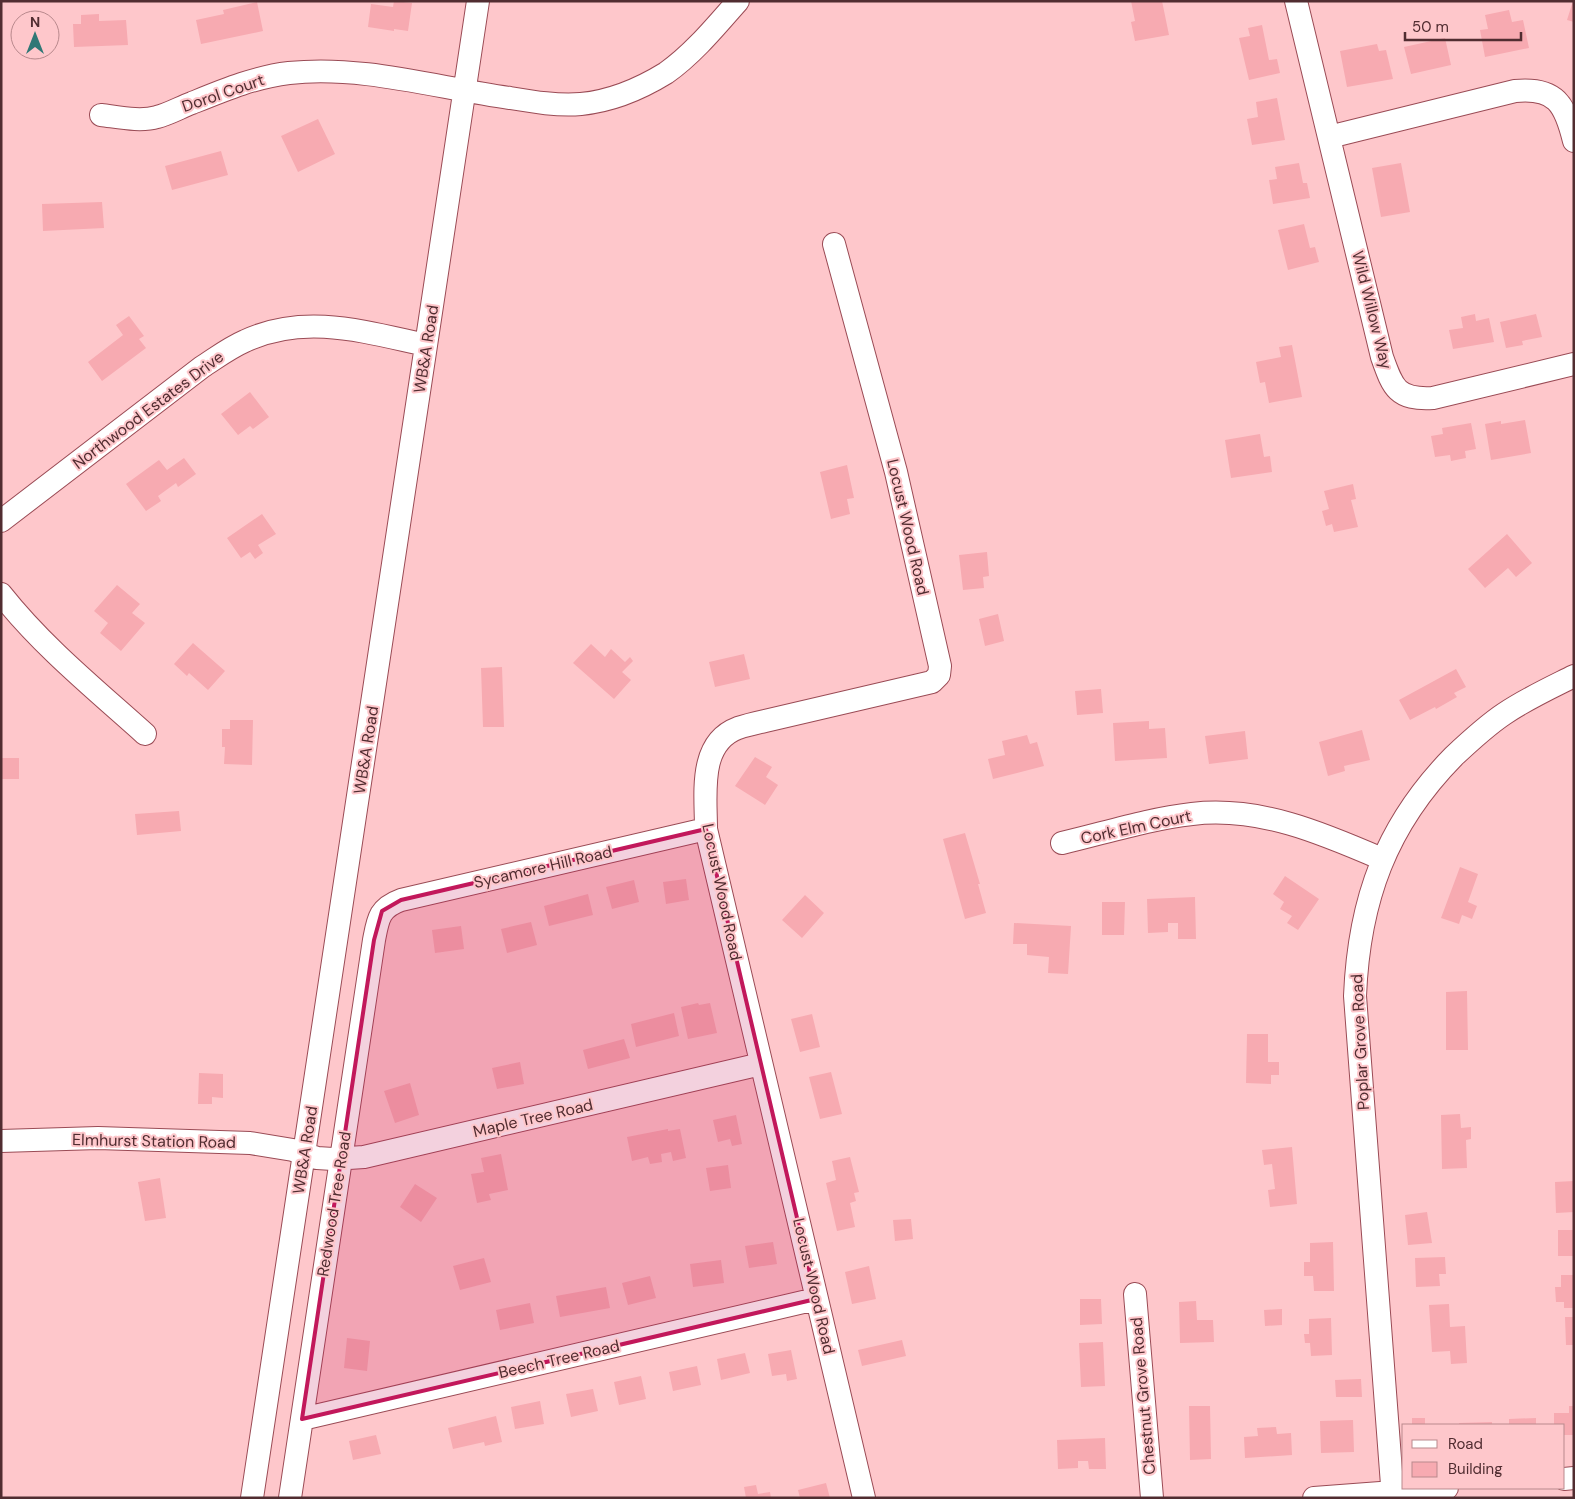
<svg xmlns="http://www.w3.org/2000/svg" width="1575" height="1499" viewBox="0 0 1575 1499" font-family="'DM Sans',sans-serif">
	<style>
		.building { fill: #f7aab1 }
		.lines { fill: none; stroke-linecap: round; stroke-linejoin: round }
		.minor-casing { stroke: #9a4b55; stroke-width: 24 }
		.minor { stroke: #fff; stroke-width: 22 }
		.marked { fill: #c2185b; fill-opacity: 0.2; stroke: #c2185b; stroke-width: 4; stroke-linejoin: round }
		.labels { text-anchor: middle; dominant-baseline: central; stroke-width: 4; stroke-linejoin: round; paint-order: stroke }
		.street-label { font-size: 16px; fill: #512d31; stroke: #fec7cb }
	</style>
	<rect width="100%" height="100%" fill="#fec7cb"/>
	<path class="building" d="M 394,1 L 412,3 L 408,31 L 394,29 L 394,31 L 368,27 L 371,4 L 393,7 Z
		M 1131,1 L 1162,1 L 1169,35 L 1135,41 L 1131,22 L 1135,21 Z
		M 1573,1 L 1574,1 L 1574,22 L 1567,20 Z
		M 257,2 L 263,31 L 201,44 L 196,20 L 224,14 L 223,10 Z
		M 1509,10 L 1512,22 L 1523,20 L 1529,48 L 1485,57 L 1480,30 L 1488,29 L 1485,15 Z
		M 99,14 L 99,21 L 126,20 L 128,45 L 74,47 L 73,24 L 81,24 L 81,15 Z
		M 1262,25 L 1269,60 L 1277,59 L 1280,73 L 1249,80 L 1239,38 L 1250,36 L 1248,28 Z
		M 1445,38 L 1451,65 L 1411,74 L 1404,47 Z
		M 1377,44 L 1379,51 L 1386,50 L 1393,79 L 1347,87 L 1340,51 Z
		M 1277,98 L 1285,140 L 1252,145 L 1247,119 L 1258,117 L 1256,102 Z
		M 318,119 L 335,154 L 298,172 L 281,136 Z
		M 221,151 L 228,175 L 172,190 L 165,166 Z
		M 1299,163 L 1303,183 L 1307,183 L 1310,198 L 1273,204 L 1269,180 L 1277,179 L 1275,167 Z
		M 1401,163 L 1410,212 L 1381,217 L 1372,168 Z
		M 102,202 L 104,228 L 43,231 L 42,204 Z
		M 1304,224 L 1310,248 L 1315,247 L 1319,262 L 1288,270 L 1278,230 Z
		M 1475,314 L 1476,321 L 1489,318 L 1494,342 L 1453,349 L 1449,330 L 1463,328 L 1461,317 Z
		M 1536,314 L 1542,337 L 1522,341 L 1523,345 L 1506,348 L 1500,322 Z
		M 129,316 L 144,336 L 139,339 L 146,348 L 102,381 L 88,362 L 123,335 L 116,325 Z
		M 1292,345 L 1302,397 L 1269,403 L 1265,382 L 1260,383 L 1256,362 L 1281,357 L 1279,347 Z
		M 250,392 L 269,417 L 253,429 L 250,426 L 238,435 L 221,414 Z
		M 1525,420 L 1531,453 L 1491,460 L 1485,424 L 1501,421 L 1501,424 Z
		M 1471,423 L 1476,449 L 1465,451 L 1466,458 L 1451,461 L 1450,455 L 1435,457 L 1431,436 L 1443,434 L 1442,428 Z
		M 1260,434 L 1264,457 L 1270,456 L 1272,472 L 1231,478 L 1225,440 Z
		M 184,458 L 196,474 L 178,487 L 176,483 L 158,496 L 161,501 L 146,511 L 126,484 L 159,460 L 167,470 Z
		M 847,465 L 854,498 L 847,499 L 850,514 L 831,519 L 820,472 Z
		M 1353,484 L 1356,499 L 1351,500 L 1358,527 L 1334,532 L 1332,524 L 1326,526 L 1322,511 L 1329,509 L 1324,491 Z
		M 262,514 L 276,534 L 258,545 L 263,553 L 255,559 L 250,552 L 241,558 L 227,538 Z
		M 1507,534 L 1532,563 L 1516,577 L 1508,568 L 1485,588 L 1468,569 Z
		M 987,552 L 989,576 L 983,577 L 984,588 L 963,590 L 959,555 Z
		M 117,585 L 140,604 L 132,613 L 145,623 L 121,651 L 100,633 L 108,623 L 94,611 Z
		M 998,614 L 1004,641 L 985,646 L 979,619 Z
		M 193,643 L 225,671 L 208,690 L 189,673 L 187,676 L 174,664 Z
		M 591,644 L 605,657 L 611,649 L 625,662 L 630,657 L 633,661 L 622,672 L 631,680 L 614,699 L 573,663 Z
		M 744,654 L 750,679 L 715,687 L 709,662 Z
		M 502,667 L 504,727 L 483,727 L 481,668 Z
		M 1456,669 L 1466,687 L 1454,693 L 1457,697 L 1436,709 L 1435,707 L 1410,720 L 1399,700 Z
		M 1101,689 L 1103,713 L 1077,715 L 1075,691 Z
		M 230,720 L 253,720 L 252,765 L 224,764 L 225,747 L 222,747 L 222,729 L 230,729 Z
		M 1149,721 L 1149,729 L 1165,728 L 1167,758 L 1115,761 L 1113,723 Z
		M 1362,730 L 1370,760 L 1344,766 L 1345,771 L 1328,776 L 1319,742 Z
		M 1245,731 L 1248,759 L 1209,764 L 1205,736 Z
		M 1027,735 L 1030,744 L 1037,742 L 1044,766 L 993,779 L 988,759 L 1005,755 L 1002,741 Z
		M 755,757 L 772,767 L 766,777 L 778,785 L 765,805 L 735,786 Z
		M 1,758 L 19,758 L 19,779 L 2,779 Z
		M 179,811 L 181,831 L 137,835 L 135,814 Z
		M 965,833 L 980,884 L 978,884 L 986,913 L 965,919 L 943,839 Z
		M 1460,867 L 1478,874 L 1468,902 L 1477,906 L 1472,919 L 1462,915 L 1459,924 L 1441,918 Z
		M 1285,876 L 1319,899 L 1298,930 L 1287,923 L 1292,916 L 1280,909 L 1284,902 L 1273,894 Z
		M 686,879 L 689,900 L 666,904 L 663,882 Z
		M 634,880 L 639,902 L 612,909 L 606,887 Z
		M 588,894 L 593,915 L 549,926 L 544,906 Z
		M 805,895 L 824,913 L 802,938 L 782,920 Z
		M 1195,897 L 1196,939 L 1178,939 L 1178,923 L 1168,923 L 1168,932 L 1148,933 L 1147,899 Z
		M 1102,902 L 1125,902 L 1124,935 L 1102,935 Z
		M 531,922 L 537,945 L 507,953 L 501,929 Z
		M 1014,923 L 1071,926 L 1068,974 L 1048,973 L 1049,957 L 1027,955 L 1027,944 L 1013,944 Z
		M 461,926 L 464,949 L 435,953 L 432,930 Z
		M 1467,991 L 1468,1050 L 1446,1050 L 1446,992 Z
		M 698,1003 L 699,1005 L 710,1003 L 717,1033 L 688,1039 L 681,1007 Z
		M 674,1013 L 679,1036 L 636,1047 L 631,1024 Z
		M 812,1014 L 820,1047 L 800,1052 L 791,1019 Z
		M 1247,1034 L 1268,1034 L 1268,1062 L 1279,1062 L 1279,1075 L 1271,1075 L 1271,1084 L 1246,1083 Z
		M 624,1039 L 630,1058 L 588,1069 L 583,1050 Z
		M 520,1062 L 524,1084 L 497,1089 L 492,1068 Z
		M 831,1072 L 842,1114 L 820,1119 L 809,1077 Z
		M 199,1073 L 223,1074 L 223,1098 L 212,1097 L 212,1104 L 198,1104 Z
		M 410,1083 L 419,1115 L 395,1123 L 384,1091 Z
		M 1460,1114 L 1461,1128 L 1471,1127 L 1471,1139 L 1466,1140 L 1467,1168 L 1442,1169 L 1441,1115 Z
		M 736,1115 L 742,1144 L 732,1146 L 730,1139 L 718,1142 L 713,1120 Z
		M 668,1129 L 668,1131 L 680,1129 L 686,1158 L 673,1161 L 671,1152 L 661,1154 L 662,1162 L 650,1164 L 648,1157 L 632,1161 L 627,1137 Z
		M 1292,1147 L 1297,1204 L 1270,1207 L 1268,1190 L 1275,1189 L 1272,1164 L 1264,1165 L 1262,1150 Z
		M 501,1154 L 508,1190 L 489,1194 L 491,1200 L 477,1203 L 471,1174 L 484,1172 L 481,1158 Z
		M 850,1157 L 859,1192 L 854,1193 L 856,1201 L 850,1203 L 855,1227 L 837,1231 L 826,1183 L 836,1180 L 832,1161 Z
		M 728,1165 L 731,1188 L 710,1191 L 706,1168 Z
		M 160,1178 L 166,1218 L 145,1221 L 138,1182 Z
		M 1574,1181 L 1574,1212 L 1556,1213 L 1555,1182 Z
		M 415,1184 L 437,1198 L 421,1222 L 400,1207 Z
		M 1427,1212 L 1432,1243 L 1408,1245 L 1405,1215 Z
		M 911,1219 L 913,1239 L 895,1241 L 893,1220 Z
		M 1558,1230 L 1574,1230 L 1574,1256 L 1558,1256 Z
		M 773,1242 L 777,1264 L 749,1268 L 745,1246 Z
		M 1333,1242 L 1334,1291 L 1314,1291 L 1313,1276 L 1304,1276 L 1304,1262 L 1310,1262 L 1310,1243 Z
		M 1445,1257 L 1446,1274 L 1439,1274 L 1440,1286 L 1416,1287 L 1415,1258 Z
		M 484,1258 L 491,1282 L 460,1290 L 453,1266 Z
		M 721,1260 L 724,1283 L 693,1287 L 690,1264 Z
		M 869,1266 L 876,1299 L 852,1304 L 845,1272 Z
		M 1561,1275 L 1574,1275 L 1574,1308 L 1564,1308 L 1564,1302 L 1556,1302 L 1555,1287 L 1561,1287 Z
		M 650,1276 L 656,1298 L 628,1305 L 622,1283 Z
		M 606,1287 L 610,1308 L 560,1317 L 556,1296 Z
		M 1080,1299 L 1101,1299 L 1102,1324 L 1080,1325 Z
		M 1196,1301 L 1197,1320 L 1213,1320 L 1214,1342 L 1180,1343 L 1179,1302 Z
		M 530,1303 L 534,1323 L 500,1330 L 496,1310 Z
		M 1449,1304 L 1450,1327 L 1465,1326 L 1467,1363 L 1451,1364 L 1450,1351 L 1432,1352 L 1429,1305 Z
		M 1282,1309 L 1282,1325 L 1265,1326 L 1264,1310 Z
		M 1565,1317 L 1574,1317 L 1574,1345 L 1566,1345 Z
		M 1331,1318 L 1332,1355 L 1311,1356 L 1310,1343 L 1305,1343 L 1304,1334 L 1309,1334 L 1309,1319 Z
		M 347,1338 L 370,1341 L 367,1371 L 344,1368 Z
		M 902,1340 L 906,1356 L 862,1366 L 858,1350 Z
		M 1103,1342 L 1105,1386 L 1081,1387 L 1079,1343 Z
		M 791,1350 L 797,1379 L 787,1381 L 786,1374 L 772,1376 L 768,1354 Z
		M 745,1353 L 750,1373 L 721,1380 L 717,1359 Z
		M 697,1366 L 701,1385 L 673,1391 L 669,1372 Z
		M 641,1376 L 646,1399 L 619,1405 L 614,1382 Z
		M 1361,1379 L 1362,1397 L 1336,1397 L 1335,1380 Z
		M 593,1389 L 598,1411 L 571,1417 L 566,1394 Z
		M 540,1401 L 544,1424 L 515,1429 L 511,1407 Z
		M 1189,1406 L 1210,1406 L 1211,1459 L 1190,1460 Z
		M 1569,1406 L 1574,1406 L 1574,1435 L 1564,1435 L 1564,1425 L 1554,1425 L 1554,1413 L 1569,1413 Z
		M 496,1416 L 502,1442 L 485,1446 L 484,1442 L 453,1449 L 448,1428 Z
		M 1412,1418 L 1425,1418 L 1425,1425 L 1412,1425 Z
		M 1536,1418 L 1536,1425 L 1509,1425 L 1509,1419 Z
		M 1353,1420 L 1354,1452 L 1321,1453 L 1320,1421 Z
		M 1492,1422 L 1492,1425 L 1459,1425 L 1459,1423 Z
		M 1276,1427 L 1277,1434 L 1291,1433 L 1292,1455 L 1245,1458 L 1244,1437 L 1258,1436 L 1257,1428 Z
		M 376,1435 L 381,1454 L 353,1460 L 349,1441 Z
		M 1105,1438 L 1106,1469 L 1089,1469 L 1088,1461 L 1078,1461 L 1078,1468 L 1058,1469 L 1057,1440 Z
		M 826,1483 L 830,1498 L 800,1498 L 798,1490 Z
		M 756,1485 L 758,1494 L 770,1492 L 771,1498 L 746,1498 L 744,1487 Z"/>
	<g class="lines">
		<defs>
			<path id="minor" d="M 1296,1 L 1382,357 C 1393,388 1397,400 1433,398 L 1574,364
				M 101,115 C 118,117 140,122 157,117 C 169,114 181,107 192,103 C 224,90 255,77 289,73 C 363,65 437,88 510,98 C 534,102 558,106 581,104 C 612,101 640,89 666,73 C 693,54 716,26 738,1
				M 1329,137 L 1515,91 C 1556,87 1565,104 1574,141
				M 834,244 L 896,472 L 940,666 L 939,675 L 932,682 L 765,721 C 756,723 747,725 738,728 C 698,743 706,794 706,829 L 864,1498
				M 1,521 L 202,367 C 216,358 229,348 245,341 C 305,313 365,332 426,345
				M 1,594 C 43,647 95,689 145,734
				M 1062,843 C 1105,833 1148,819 1192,814 C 1259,806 1322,833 1382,859
				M 1,1141 L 98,1138 L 250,1143 L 293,1150 L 317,1158 L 333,1159 L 364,1157 L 761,1064
				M 1135,1294 L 1152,1498
				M 302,1419 L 816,1299
				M 1564,1479 L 1574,1478
				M 252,1498 L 478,1
				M 290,1498 L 374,940 C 378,919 379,908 401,900 L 706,829
				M 1314,1498 L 1447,1488
				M 1393,1498 L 1355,996 C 1359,900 1386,825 1454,756 C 1470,741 1486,726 1504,714 C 1526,699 1550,688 1574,676"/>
		</defs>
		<use href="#minor" class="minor-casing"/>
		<use href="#minor" class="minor"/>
	</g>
	<path class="marked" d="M 706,829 L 816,1299 L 302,1419 L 374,940 L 382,911 L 401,900 Z"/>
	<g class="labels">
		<g class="street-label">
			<text transform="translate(223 93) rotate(-19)">Dorol Court</text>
			<text transform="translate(1372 310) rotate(76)">Wild Willow Way</text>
			<text transform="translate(426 349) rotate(-81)">WB&amp;A Road</text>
			<text transform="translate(148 410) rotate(-37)">Northwood Estates Drive</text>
			<text transform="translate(908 527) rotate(77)">Locust Wood Road</text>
			<text transform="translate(366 750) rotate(-81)">WB&amp;A Road</text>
			<text transform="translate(1136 827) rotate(-12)">Cork Elm Court</text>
			<text transform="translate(543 867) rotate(-13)">Sycamore Hill Road</text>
			<text transform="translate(722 892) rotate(78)">Locust Wood Road</text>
			<text transform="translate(1360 1042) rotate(-93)">Poplar Grove Road</text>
			<text transform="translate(533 1118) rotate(-13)">Maple Tree Road</text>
			<text transform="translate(154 1141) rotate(1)">Elmhurst Station Road</text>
			<text transform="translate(305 1150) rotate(-81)">WB&amp;A Road</text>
			<text transform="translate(334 1204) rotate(-81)">Redwood Tree Road</text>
			<text transform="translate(814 1286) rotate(77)">Locust Wood Road</text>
			<text transform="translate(559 1359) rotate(-13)">Beech Tree Road</text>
			<text transform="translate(1143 1396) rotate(-95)">Chestnut Grove Road</text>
		</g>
	</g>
	<rect width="1575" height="1499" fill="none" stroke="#512d31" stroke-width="5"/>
	<rect x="1402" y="1424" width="162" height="65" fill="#fec7cb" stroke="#b9898d"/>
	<rect x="1412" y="1440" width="25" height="8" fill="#ffffff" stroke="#b9898d"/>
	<text x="1448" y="1449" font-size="15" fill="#512d31">Road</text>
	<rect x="1412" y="1462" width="25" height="15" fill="#f7aab1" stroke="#b9898d"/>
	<text x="1448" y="1474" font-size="15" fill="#512d31">Building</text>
	<g transform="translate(35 35)"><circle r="24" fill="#fec7cb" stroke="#b9898d"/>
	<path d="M0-4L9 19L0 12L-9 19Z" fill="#2f7876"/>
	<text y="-8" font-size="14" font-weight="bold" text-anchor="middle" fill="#512d31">N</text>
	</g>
	<path d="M1405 32v8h116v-8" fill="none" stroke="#512d31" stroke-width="2.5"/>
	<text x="1412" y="32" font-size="15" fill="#512d31" stroke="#fec7cb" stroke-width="4" paint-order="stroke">50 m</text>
</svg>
